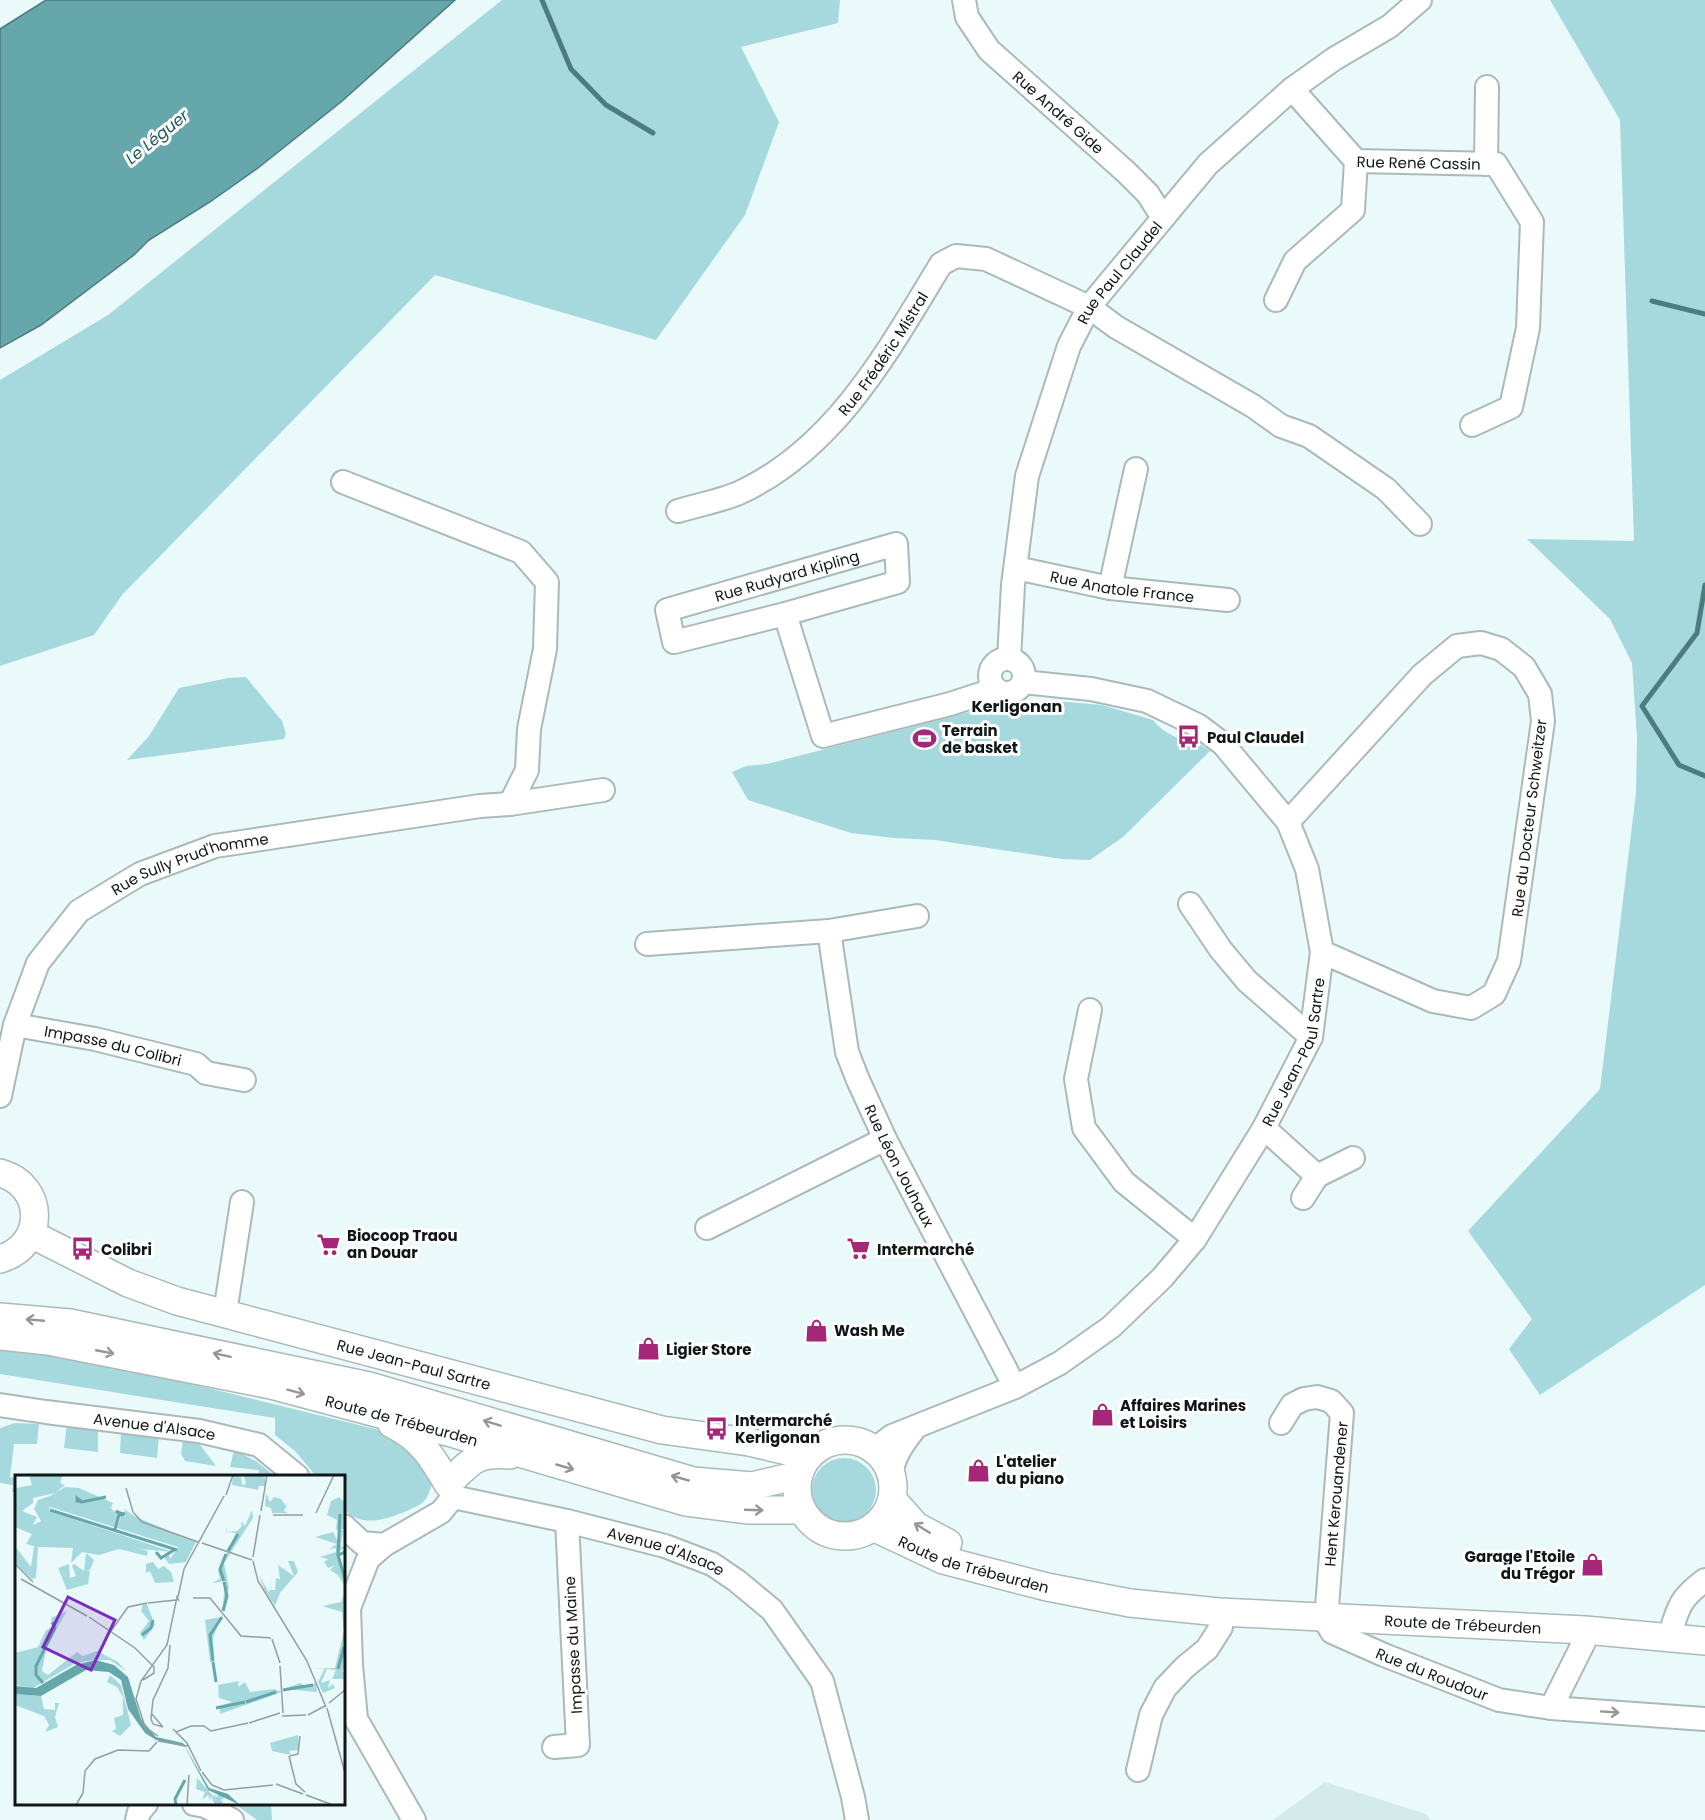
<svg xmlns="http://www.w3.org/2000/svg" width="1705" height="1820" viewBox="0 0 1705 1820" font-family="Poppins,sans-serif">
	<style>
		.built { fill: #d4ebec }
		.green { fill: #a6d9dd }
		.water { fill: #66a7ac; stroke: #4c7c7f; stroke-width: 1.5 }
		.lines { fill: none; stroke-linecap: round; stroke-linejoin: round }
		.stream { stroke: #4c7c7f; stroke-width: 5 }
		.minor-casing { stroke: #abb9b9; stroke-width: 26 }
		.major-casing { stroke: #abb9b9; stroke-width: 30 }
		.minor { stroke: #fff; stroke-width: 22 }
		.major { stroke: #fff; stroke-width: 27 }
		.oneway { stroke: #949696 }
		.labels { text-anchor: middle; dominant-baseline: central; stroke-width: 6; stroke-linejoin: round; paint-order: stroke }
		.street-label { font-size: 15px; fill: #111616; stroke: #fff }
		.poi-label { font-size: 15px; font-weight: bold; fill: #111616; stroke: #fff; text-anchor: start }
		.water-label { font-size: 16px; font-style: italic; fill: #215a5e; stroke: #fff }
		.neighbourhood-label { font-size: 16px; font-weight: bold; fill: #111616; stroke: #fff }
		.inset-river { fill: none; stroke: #66a7ac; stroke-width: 3 }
		.inset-road { fill: none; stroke: #939e9f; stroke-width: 1.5 }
		.view { fill: #7b2cbf; fill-opacity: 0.15; stroke: #7b2cbf; stroke-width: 3 }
		.inset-edge { fill: none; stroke: #111616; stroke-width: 3 }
	</style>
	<rect width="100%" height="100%" fill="#eaf9fa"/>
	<path class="built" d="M 1325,1782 L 1426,1814 L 1431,1820 L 1273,1820 Z"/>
	<path class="green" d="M 502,0 L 840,0 L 838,23 L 741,47 L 779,122 L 745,215 L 656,340 L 435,275 L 122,595 L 94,635 L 0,666 L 0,380 L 108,315 Z
		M 1550,0 L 1705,0 L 1705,1285 L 1540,1395 L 1509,1349 L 1532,1319 L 1468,1231 L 1600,1089 L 1636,793 L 1637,738 L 1632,663 L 1610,619 L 1527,539 L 1634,541 L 1620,120 Z
		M 246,677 L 282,721 L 286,734 L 284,739 L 127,760 L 149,736 L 179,688 L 228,678 Z
		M 1024,701 L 1067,702 L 1102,705 L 1153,720 C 1160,730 1173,736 1184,741 L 1192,739 L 1210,751 L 1123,837 L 1090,860 L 1062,859 L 935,840 L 894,838 L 851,833 L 748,800 L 732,772 L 746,766 L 767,764 L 973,711 Z
		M 0,1348 L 127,1368 L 383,1431 L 414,1450 L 433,1479 C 431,1487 429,1498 421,1504 C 418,1506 412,1508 409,1510 C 388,1519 362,1529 344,1509 L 344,1476 L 316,1476 L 295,1451 L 275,1435 L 275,1418 L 0,1374 Z
		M 15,1423 L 39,1424 L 37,1444 L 14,1444 L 10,1477 L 16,1478 L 16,1492 L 12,1492 L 13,1485 L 0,1483 L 0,1428 Z
		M 67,1424 L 98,1426 L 98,1452 L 64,1448 Z
		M 121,1433 L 159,1437 L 157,1458 L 120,1453 Z
		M 183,1440 L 198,1442 L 216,1466 L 185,1461 L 181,1454 Z
		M 234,1450 L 256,1461 L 275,1476 L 258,1476 L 259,1470 L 230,1467 Z
		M812 1490a32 32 0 1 1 64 0a32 32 0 1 1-64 0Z
		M 235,1804 L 271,1804 L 272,1820 L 257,1820 Z"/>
	<path class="water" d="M 46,0 L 455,0 L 341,102 L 258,168 L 210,202 L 149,240 L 134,255 L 41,325 L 0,348 L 0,29 Z"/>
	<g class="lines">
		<path class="stream" d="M 542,0 L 571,69 L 606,105 L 653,133
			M 1652,301 L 1705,314
			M 1705,585 L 1697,633 L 1642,706 L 1679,765 L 1705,776"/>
		<defs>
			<g id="minor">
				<path id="s1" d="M 964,0 L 967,17 L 989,50 L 1126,172 L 1148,194 L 1163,218"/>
				<path id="s2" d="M 1292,89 L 1356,161 L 1496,164 L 1532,222 L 1528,328 L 1511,407 L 1472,425"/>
				<path d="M 1486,164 L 1487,87"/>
				<path d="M 1276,300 L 1295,261 L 1353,210 L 1356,161"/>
				<path d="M 343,482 L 521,552 L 547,582 L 545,649 L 529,729 L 527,770 L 510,804"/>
				<path id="s3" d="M 678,511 C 698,505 720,501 739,493 C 836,448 888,351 941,264 L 956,256 L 986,259 L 1089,307 L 1116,327 L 1253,406 L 1281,426 L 1309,436 L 1386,489 L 1420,524"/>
				<path id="s4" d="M 1016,568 L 1110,588 L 1228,600"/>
				<path d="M 1110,588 L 1136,469"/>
				<path id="s5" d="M 785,614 L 674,642 L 667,610 L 896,544 L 898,582 L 785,614 L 823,736 L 950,704 L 996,689"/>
				<circle cx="1007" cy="676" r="17"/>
				<path id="s6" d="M 1009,659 L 1013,585 L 1027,476 L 1069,346 L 1089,307 L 1208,164 L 1292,89 L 1334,59 L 1390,26 L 1420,0"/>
				<path d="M 1288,822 L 1422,675 L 1457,646 L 1481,643 L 1501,649 L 1524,667 L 1540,694 L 1543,721 L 1509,961 L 1494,994 L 1471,1008 L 1433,1001 L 1322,952"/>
				<path d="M 1190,904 L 1221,950 L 1247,981 L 1311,1037"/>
				<path d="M 829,931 L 917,916"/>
				<path id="s7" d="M 647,944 L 829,931 L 847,1052 L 858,1080 L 885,1139 L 1015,1387"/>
				<path d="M 1090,1010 L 1076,1079 L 1084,1128 L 1124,1182 L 1195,1239"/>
				<path id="s8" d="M 15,1025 L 95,1039 L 196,1064 L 206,1073 L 244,1080"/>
				<path id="s9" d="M 0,1096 L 15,1025 L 38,963 L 79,911 L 140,874 L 215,846 L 480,806 L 510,804 L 603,790"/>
				<path d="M 1264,1128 L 1317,1176 L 1303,1198"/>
				<path d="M 1317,1176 L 1353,1158"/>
				<path d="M 707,1228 L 885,1139"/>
				<path d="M 225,1313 L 242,1202"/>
				<path id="s10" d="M 0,1405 L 46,1412 L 199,1431 L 259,1445 L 297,1476"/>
				<path id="s11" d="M 1281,1423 L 1292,1405 L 1304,1399 L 1317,1397 L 1331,1401 L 1342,1413 L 1327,1607 L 1323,1617 L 1332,1632 L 1384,1655 L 1499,1700 L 1551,1708 L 1705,1719"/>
				<path id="s12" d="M 874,1450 L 892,1436 L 1015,1387 L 1060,1363 L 1111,1327 L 1162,1278 L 1195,1239 L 1264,1128 L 1311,1037 L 1322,952 L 1307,869 L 1288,822 L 1223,744 L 1199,726 L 1147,701 L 1091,689 L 1023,682"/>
				<path d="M 891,1473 C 895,1454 904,1442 916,1427"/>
				<path id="s13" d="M 453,1497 L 567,1521 L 665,1546 L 712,1564 L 737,1581 L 772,1610 L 822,1681 L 853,1797 L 857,1820"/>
				<path d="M 344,1526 L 362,1543 L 384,1545 L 441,1512 L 453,1497"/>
				<path d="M 384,1545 L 368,1559 L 349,1608 L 351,1665 L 356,1719 L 414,1820"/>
				<path d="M 1669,1638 C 1678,1608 1679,1599 1705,1580"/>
				<path d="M 1551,1708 L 1584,1642 L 1585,1630"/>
				<path d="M 554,1747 L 578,1745 L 567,1521"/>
				<path d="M 1138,1770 L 1151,1715 L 1165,1688 L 1185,1667 L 1207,1649 L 1221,1627 L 1219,1612"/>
				<path d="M 194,1804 L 205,1806 L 232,1820"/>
				<path d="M 137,1820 L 139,1812 L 146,1804"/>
			</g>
			<g id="major">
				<path d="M 0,1173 C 46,1185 46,1246 0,1259"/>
				<path id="s14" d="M 31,1234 L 128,1283 L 177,1301 L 662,1430 L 749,1442 L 809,1456"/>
				<path d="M 0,1317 L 70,1323 L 369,1386 L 693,1481 L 752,1486 L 799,1475"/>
				<path id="s15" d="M 0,1336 L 48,1341 L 271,1385 L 455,1434 L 686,1502 L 749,1510 L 802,1510"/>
				<path d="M 392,1424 C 421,1438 432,1457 448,1484 C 471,1461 476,1452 510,1455"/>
				<circle cx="845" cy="1488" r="48"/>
				<path d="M 892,1499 L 916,1526 L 948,1543"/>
				<path id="s16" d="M 873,1527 L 943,1560 L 1047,1587 L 1130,1603 L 1219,1612 L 1585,1630 L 1705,1641"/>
			</g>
		</defs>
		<use href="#minor" class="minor-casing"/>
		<use href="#major" class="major-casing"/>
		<use href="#minor" class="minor"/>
		<use href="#major" class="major"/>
	</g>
	<defs><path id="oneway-shaft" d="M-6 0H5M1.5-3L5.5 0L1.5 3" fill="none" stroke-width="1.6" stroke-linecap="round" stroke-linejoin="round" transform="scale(1.5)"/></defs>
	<g class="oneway">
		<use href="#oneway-shaft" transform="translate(35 1320) rotate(-175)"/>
		<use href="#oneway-shaft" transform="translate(105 1352) rotate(11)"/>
		<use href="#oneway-shaft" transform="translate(222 1355) rotate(-168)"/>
		<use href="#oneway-shaft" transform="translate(296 1392) rotate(15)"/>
		<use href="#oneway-shaft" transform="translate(492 1423) rotate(-163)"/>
		<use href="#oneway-shaft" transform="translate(565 1467) rotate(16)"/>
		<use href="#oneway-shaft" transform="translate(680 1478) rotate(-164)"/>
		<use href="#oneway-shaft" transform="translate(754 1510) rotate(2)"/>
		<use href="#oneway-shaft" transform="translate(922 1528) rotate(-148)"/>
		<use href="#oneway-shaft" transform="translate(1610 1712) rotate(4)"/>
	</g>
	<defs>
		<symbol id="bus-bare" viewBox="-9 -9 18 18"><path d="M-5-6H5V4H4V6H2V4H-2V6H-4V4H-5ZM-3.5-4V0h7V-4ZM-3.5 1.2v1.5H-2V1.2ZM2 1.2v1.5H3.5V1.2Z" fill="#a62777" stroke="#fff" stroke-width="2.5" paint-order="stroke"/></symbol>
		<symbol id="stadium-bare" viewBox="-9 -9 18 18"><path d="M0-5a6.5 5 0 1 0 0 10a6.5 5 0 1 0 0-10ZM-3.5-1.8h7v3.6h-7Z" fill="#a62777" stroke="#fff" stroke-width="2.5" paint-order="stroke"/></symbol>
		<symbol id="supermarket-bare" viewBox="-9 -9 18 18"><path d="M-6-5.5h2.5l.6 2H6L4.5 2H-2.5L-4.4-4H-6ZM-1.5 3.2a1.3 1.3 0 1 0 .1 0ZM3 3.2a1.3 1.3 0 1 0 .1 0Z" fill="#a62777" stroke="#fff" stroke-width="2.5" paint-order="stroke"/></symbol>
		<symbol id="shop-bare" viewBox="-9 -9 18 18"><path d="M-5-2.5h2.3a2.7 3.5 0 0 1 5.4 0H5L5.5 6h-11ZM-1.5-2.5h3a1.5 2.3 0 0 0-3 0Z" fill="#a62777" stroke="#fff" stroke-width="2.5" paint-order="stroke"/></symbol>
	</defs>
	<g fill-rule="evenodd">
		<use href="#bus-bare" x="1172" y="720" width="33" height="33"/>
		<use href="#stadium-bare" x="908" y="722" width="33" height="33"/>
		<use href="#supermarket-bare" x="312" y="1228" width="33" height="33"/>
		<use href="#bus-bare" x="66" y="1232" width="33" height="33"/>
		<use href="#supermarket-bare" x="842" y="1232" width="33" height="33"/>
		<use href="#shop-bare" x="800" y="1314" width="33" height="33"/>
		<use href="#shop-bare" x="632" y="1332" width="33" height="33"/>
		<use href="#shop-bare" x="1086" y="1398" width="33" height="33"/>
		<use href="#bus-bare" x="700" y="1412" width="33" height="33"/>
		<use href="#shop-bare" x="962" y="1454" width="33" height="33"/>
		<use href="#shop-bare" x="1576" y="1548" width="33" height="33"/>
	</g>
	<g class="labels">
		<g class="street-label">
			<text stroke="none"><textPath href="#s1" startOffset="150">Rue André Gide</textPath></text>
			<text stroke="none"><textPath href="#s2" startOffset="159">Rue René Cassin</textPath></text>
			<text stroke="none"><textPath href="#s6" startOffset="410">Rue Paul Claudel</textPath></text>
			<text stroke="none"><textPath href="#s3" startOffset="267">Rue Frédéric Mistral</textPath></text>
			<text stroke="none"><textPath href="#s5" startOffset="272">Rue Rudyard Kipling</textPath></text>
			<text stroke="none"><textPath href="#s4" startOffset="108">Rue Anatole France</textPath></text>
			<text transform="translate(1529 818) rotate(-83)">Rue du Docteur Schweitzer</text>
			<text stroke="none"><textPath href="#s9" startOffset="327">Rue Sully Prud'homme</textPath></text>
			<text stroke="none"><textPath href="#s8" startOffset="100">Impasse du Colibri</textPath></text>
			<text stroke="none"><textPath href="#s12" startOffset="604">Rue Jean-Paul Sartre</textPath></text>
			<text stroke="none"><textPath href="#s7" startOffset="430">Rue Léon Jouhaux</textPath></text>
			<text stroke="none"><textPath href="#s14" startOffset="406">Rue Jean-Paul Sartre</textPath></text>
			<text stroke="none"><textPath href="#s15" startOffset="411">Route de Trébeurden</textPath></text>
			<text stroke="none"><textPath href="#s10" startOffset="156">Avenue d'Alsace</textPath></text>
			<text transform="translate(1336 1494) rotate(-85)">Hent Kerouandener</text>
			<text stroke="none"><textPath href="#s13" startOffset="220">Avenue d'Alsace</textPath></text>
			<text stroke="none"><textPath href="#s16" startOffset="108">Route de Trébeurden</textPath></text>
			<text stroke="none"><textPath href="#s16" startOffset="603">Route de Trébeurden</textPath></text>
			<text transform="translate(573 1645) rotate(-93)">Impasse du Maine</text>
			<text stroke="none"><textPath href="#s11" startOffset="410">Rue du Roudour</textPath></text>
		</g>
		<g class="poi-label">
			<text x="942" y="730">Terrain<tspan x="942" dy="17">de basket</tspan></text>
			<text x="1207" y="737">Paul Claudel</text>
			<text x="347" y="1235">Biocoop Traou<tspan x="347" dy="17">an Douar</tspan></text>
			<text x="101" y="1249">Colibri</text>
			<text x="877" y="1249">Intermarché</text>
			<text x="834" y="1330">Wash Me</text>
			<text x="666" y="1349">Ligier Store</text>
			<text x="1120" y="1405">Affaires Marines<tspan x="1120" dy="17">et Loisirs</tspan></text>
			<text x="735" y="1420">Intermarché<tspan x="735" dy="17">Kerligonan</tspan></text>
			<text x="996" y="1461">L'atelier<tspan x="996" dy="17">du piano</tspan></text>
			<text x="1575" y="1556" text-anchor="end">Garage l'Etoile<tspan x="1575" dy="17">du Trégor</tspan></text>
		</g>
		<g class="water-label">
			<text transform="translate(157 137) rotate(-39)">Le Léguer</text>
		</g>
		<g class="neighbourhood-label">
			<text x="1017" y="706">Kerligonan</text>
		</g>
	</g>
	<g transform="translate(15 1475)">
		<rect width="330" height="330" fill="#eaf9fa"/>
		<path d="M 14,0 L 48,0 L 45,8 L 50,10 L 40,18 L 18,23 L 18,28 L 7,36 L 22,42 L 18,50 L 26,46 L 19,34 L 23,25 L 35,21 L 50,12 L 64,13 L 98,28 L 96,33 L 103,41 L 99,52 L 35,32 L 34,36 L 158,77 L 124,74 L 133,76 L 132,81 L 104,74 L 84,80 L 67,77 L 56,88 L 58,73 L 23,72 L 21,103 L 17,104 L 0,88 L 0,71 L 16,92 L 19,71 L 11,69 L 17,59 L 0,52 L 0,13 L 17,10 ZM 218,0 L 226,2 L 227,10 L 231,9 L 229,0 L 250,0 L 250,11 L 244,11 L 243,15 L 217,10 ZM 251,18 L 255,27 L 259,22 L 266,24 L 271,31 L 274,26 L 269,36 L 273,38 L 257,38 L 256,33 L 250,31 ZM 324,22 L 328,26 L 330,22 L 329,54 L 325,54 L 328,55 L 326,71 L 330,73 L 324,77 L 330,112 L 323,100 L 315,95 L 319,91 L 313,93 L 309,87 L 313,84 L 305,82 L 321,77 L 321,73 L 314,74 L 322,69 L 300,62 L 318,57 L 323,67 L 326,58 L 321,54 L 322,45 L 312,40 L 316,26 ZM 109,34 L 121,42 L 181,67 L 171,87 L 154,89 L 149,82 L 154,80 L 155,84 L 163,72 L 102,53 L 106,41 L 111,41 ZM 237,35 L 238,43 L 209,88 L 214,113 L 208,130 L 210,106 L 197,108 L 205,104 L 203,96 L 221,58 L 211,57 L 212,52 L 212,57 L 222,56 L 227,51 L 226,46 L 230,51 ZM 71,78 L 79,85 L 75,95 L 70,95 L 75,96 L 73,109 L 52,115 L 43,93 L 54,89 L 55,103 L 61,101 L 57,91 L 59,89 L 69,96 ZM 273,86 L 279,86 L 283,97 L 265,118 L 260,131 L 250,116 L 244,100 L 254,118 L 257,101 L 255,115 L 260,115 L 261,103 L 265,104 L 263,90 L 279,101 ZM 138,87 L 143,94 L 149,91 L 156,97 L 159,107 L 140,108 L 135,96 L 131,98 L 131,89 ZM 330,116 L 330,192 L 327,197 L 330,197 L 330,204 L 317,204 L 321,195 L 312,194 L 306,208 L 315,205 L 313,213 L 318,209 L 320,213 L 308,218 L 303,207 L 310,193 L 299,194 L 320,193 L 329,156 L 327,137 L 307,131 L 326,127 ZM 128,129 L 132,129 L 140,150 L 129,165 L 125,158 L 134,146 L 126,136 ZM 52,136 L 32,170 L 27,196 L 33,200 L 62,177 L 68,181 L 82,176 L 103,187 L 111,196 L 95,185 L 77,185 L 59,189 L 18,213 L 0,210 L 0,178 L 23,172 L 31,155 L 38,152 L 36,143 ZM 206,142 L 198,163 L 199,187 L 195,187 L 190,145 ZM 95,200 L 106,210 L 116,250 L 105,261 L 97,256 L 101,254 L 99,243 L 108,240 L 108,222 L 102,212 L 92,207 ZM 224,206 L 223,212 L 230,207 L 235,217 L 259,214 L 267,217 L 205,239 L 205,231 L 217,227 L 204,223 L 203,210 ZM 285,208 L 290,211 L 301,208 L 302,217 L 269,214 ZM 0,219 L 26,221 L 29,234 L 40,235 L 40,228 L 44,228 L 40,242 L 43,252 L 30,257 L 34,250 L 29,241 L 0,230 ZM 283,260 L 284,275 L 274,276 L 276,280 L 257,276 L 255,268 ZM 182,303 L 201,324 L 198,319 L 202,322 L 204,317 L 212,321 L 206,325 L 209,330 L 200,330 L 196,321 L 195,326 L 193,320 L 187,325 L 190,317 L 181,314 Z" fill="#a6d9dd"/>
		<path d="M 81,185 L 99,190 L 113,202 L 126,244 L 141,262 L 168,268 L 194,313 L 213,319 L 225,330 L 193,315 L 170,272 L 141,265 L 130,258 L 113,234 L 106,205 L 94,197 L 71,195 L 26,221 L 0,219 L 0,211 L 21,213 L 61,190 Z" fill="#66a7ac"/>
		<path class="inset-river" d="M 67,27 L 62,23 L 62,26 L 67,27 L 91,22M 35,35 L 162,75M 98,55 L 100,54 L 104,40 L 105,40 L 105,38 L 101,36 L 105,40 L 110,39 L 105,38M 213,76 L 223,59M 141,77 L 146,83 L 159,75M 330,77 L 323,80 L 330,104M 323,80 L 325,39M 209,106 L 205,94 L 211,79M 208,136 L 212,121 L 209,107M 127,160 L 136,153 L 138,145M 198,186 L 195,160 L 207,142M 198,187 L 201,207M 323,194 L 329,172M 28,208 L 21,200 L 21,191 L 40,153 L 37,147M 268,215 L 298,210M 231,227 L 261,217M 201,233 L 230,227M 161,330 L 160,324 L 170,305"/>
		<path class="inset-road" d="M 111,13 L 118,37 L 127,47 L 183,67M 211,20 L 218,0M 246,36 L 252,0M 301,38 L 319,0M 258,40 L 288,40M 187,68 L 237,85M 238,82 L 245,40M 238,86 L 243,106 L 292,186 L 311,232M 0,89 L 18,107M 6,104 L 72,141M 163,122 L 169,94 L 209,21M 178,123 L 195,123 L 226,161 L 256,163M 133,128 L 161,125M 74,142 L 120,173 L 139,192 L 139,198 L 128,205M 96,156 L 113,132 L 132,128M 257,164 L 265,188M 265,191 L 268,238M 314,228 L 330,215M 312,233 L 330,298M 136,238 L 148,252M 293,240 L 310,231M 267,241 L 291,240M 234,248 L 265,238M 148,252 L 138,249 L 136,244 L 138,225 L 153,193 L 155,170M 158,254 L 172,268 L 186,296M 161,257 L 176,251 L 189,251 L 196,256 L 233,248M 143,261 L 130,252 L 121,224 L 126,206 L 152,170 L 162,122 L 164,126M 143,266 L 173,271M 274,281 L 281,309 L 290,317M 275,281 L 283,279 L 285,261M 187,297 L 197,310 L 209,315 L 258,310M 261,309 L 288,319M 291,320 L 318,330M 61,330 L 68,318 L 70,296 L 80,284 L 103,275 L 134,276 L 142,267M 172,330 L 174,300"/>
		<path class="view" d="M 53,122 L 100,145 L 76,195 L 28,172 Z"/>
		<rect width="330" height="330" class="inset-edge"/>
	</g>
</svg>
